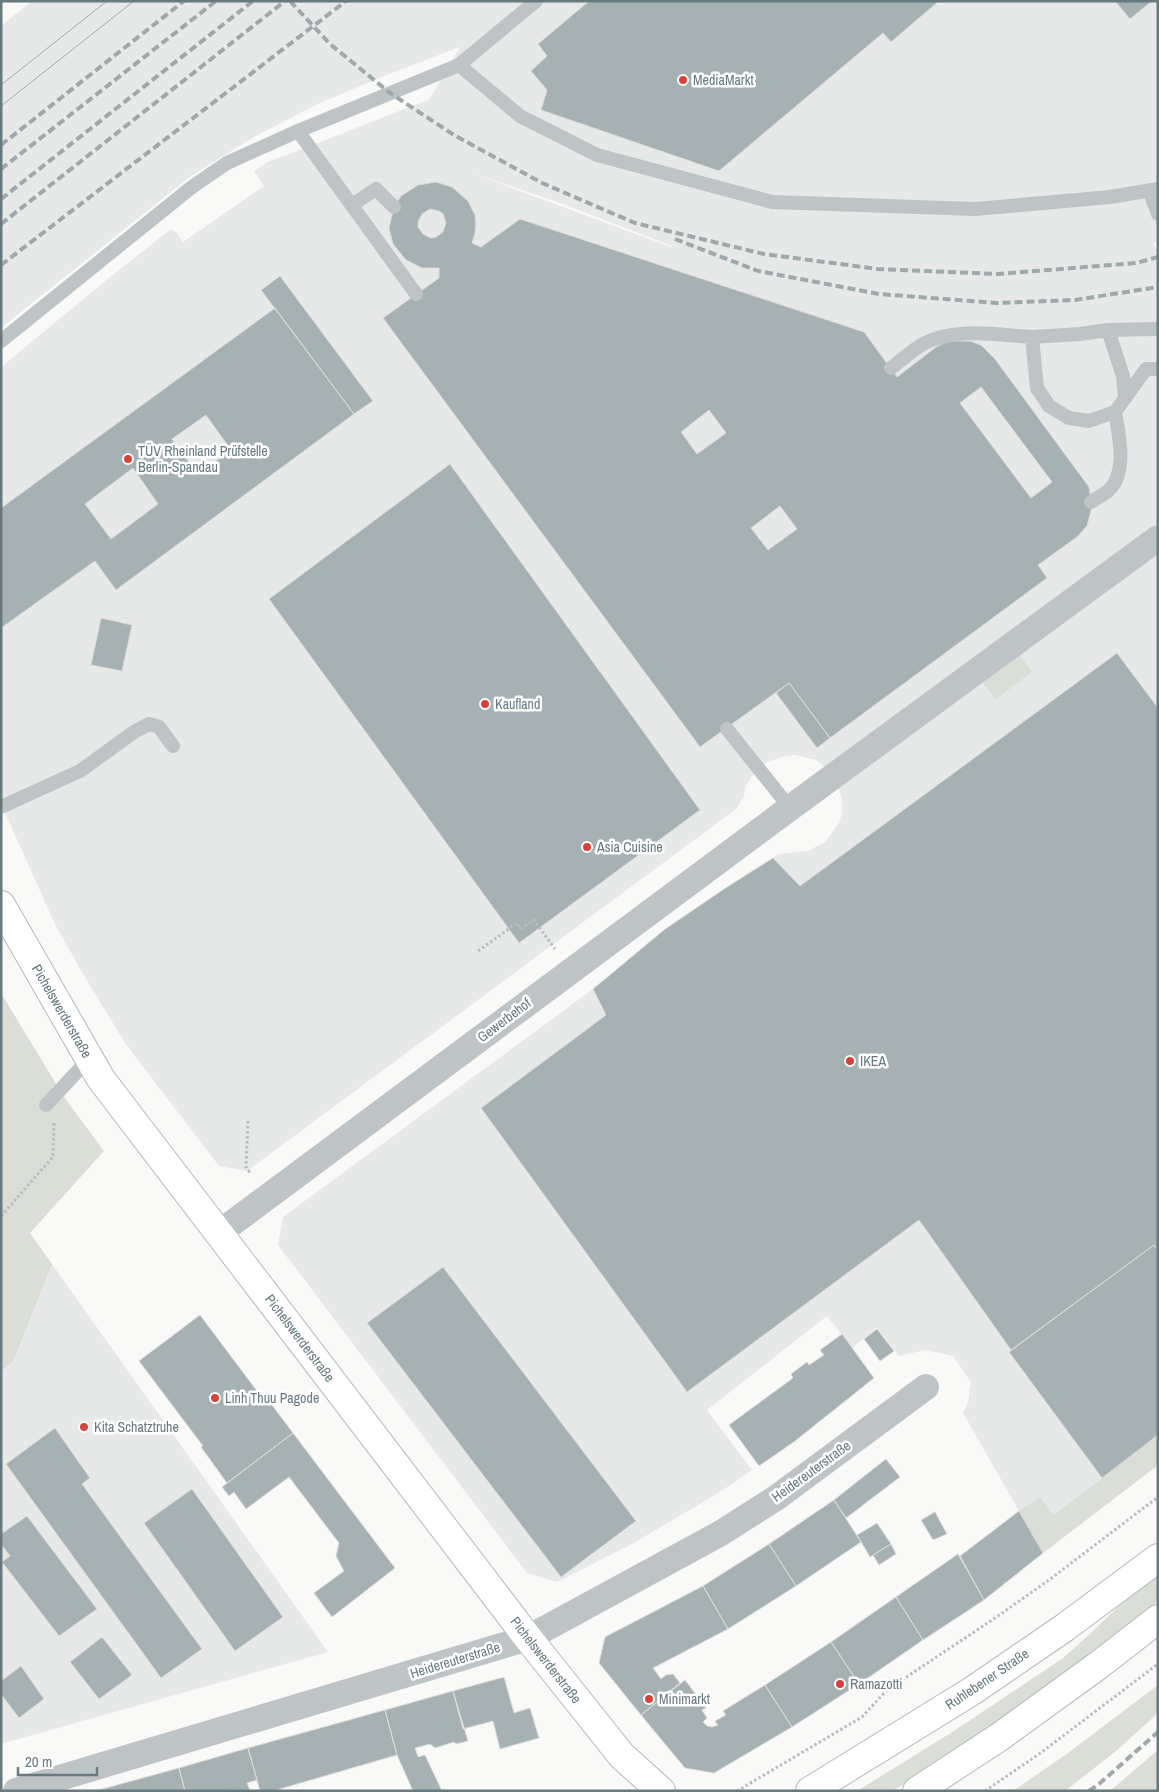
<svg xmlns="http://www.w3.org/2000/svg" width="1159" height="1792" viewBox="0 0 1159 1792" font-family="'Archivo Narrow',sans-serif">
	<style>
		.built { fill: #e7e9e8; fill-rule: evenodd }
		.green { fill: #daded7 }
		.building { fill: #a6b1b4; stroke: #dbdbd9; fill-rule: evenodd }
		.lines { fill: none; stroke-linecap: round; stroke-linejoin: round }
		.secondary-casing { stroke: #b1b9bb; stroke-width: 30 }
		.path { stroke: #b9bdbf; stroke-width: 3; stroke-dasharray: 2.5 2.5; stroke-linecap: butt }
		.lane { stroke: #bec4c6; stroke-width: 14 }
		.street { stroke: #bec4c6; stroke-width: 26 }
		.secondary { stroke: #fff; stroke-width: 28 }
		.tram { stroke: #9fa8ab; stroke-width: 1 }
		.rail { stroke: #9fa8ab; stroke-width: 4; stroke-dasharray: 8 4; stroke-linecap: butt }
		.poi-dot { fill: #d6433b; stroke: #fff; stroke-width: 2 }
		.labels { text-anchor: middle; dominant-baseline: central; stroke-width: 5; stroke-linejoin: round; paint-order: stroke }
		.poi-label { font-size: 14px; fill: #667a80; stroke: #fff; text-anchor: start }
		.street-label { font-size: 14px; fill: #667a80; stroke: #fff }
	</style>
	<rect width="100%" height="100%" fill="#f9f9f7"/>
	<path class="built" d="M 32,1 L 1158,1 L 1158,241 L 1153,243 L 1158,253 L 1158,1465 L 1043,1553 L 963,1413 L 968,1402 L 971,1382 L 953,1356 L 925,1350 L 899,1356 L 877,1328 L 852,1348 L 827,1316 L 707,1410 L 752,1470 L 720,1492 L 632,1544 L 557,1582 L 527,1573 L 278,1245 L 283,1217 L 593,989 L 664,930 L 724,889 L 779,854 L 808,851 L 825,842 L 839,823 L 842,813 L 842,801 L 837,781 L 825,767 L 816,760 L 795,755 L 785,756 L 767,762 L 760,767 L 751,777 L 745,789 L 744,796 L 737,808 L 728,815 L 247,1171 L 219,1166 L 125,1043 L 83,974 L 55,924 L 1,804 L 1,367 L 109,278 L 171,229 L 176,232 L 183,242 L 264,186 L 254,171 L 267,162 L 318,143 L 422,102 L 429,100 L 460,47 L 384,76 L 320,103 L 254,137 L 191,176 L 1,328 L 1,26 ZM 472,173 L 563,204 L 672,246 L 671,247 Z
		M 52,1264 L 328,1652 L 1,1744 L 1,1372 L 14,1360 Z"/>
	<path class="green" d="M 1017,651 L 1032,672 L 996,699 L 980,679 Z
		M 1,993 L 64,1097 L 104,1151 L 30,1233 L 52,1264 L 14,1360 L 1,1372 Z
		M 1158,1435 L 1158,1465 L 1043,1553 L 1019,1511 L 1040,1497 L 1054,1515 Z
		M 1158,1574 L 1158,1601 L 1076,1664 L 965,1745 L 893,1791 L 857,1791 L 954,1731 L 1063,1658 L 1090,1634 L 1129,1596 Z
		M 1158,1685 L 1158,1713 L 1116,1751 L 1065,1791 L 1013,1791 L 1068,1753 Z
		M 1158,1750 L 1158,1791 L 1110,1791 Z"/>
	<path class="building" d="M 589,1 L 939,1 L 891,42 L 883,33 L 719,171 L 541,110 L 547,90 L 531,71 L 547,56 L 538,44 Z
		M 1115,1 L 1152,1 L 1130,19 Z
		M 436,182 L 452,187 L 468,201 L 475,215 L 476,224 L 475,233 L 472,243 L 481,247 L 520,219 L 864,332 L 897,377 L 936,347 L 948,341 L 970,341 L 981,345 L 995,359 L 1089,487 L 1092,507 L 1087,526 L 1077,537 L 1038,565 L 1047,578 L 830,738 L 789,683 L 700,747 L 383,318 L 439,278 L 439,268 L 422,268 L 406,260 L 393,244 L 389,228 L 394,207 L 401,196 L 418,185 ZM 430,209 L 439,211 L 443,214 L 446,223 L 443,232 L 436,237 L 431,238 L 423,234 L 418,227 L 418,222 L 422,214 ZM 981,387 L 1052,482 L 1031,498 L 960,403 ZM 709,410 L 726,433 L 697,454 L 681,432 ZM 780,506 L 797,529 L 768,550 L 751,528 Z
		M 280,276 L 373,401 L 354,414 L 261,290 Z
		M 275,308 L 354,414 L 116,590 L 95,561 L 1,628 L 1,508 ZM 206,415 L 231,450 L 198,474 L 172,439 ZM 133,468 L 158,504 L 111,539 L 85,504 Z
		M 450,464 L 700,810 L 519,943 L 269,599 Z
		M 101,618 L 132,625 L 122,671 L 91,665 Z
		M 1117,653 L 1158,708 L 1158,1250 L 1154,1245 L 1011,1350 L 919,1220 L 687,1392 L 481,1108 L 606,1015 L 593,989 L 664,930 L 724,889 L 773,858 L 800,886 Z
		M 789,683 L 830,738 L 817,748 L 776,693 Z
		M 1154,1245 L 1158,1250 L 1158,1435 L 1102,1478 L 1009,1352 Z
		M 443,1267 L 636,1521 L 561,1577 L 367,1323 Z
		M 200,1315 L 263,1399 L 266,1397 L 293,1433 L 227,1483 L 201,1447 L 203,1446 L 139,1361 Z
		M 877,1329 L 894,1351 L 880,1361 L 864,1339 Z
		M 842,1334 L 874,1378 L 795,1441 L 759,1466 L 729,1425 L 793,1378 L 791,1374 L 807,1362 L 809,1365 L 824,1355 L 820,1350 Z
		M 55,1428 L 90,1478 L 82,1484 L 202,1649 L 161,1678 L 6,1464 Z
		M 293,1433 L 395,1568 L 332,1617 L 314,1593 L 344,1571 L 336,1556 L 339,1543 L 289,1477 L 246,1509 L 234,1492 L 229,1496 L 222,1487 Z
		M 886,1459 L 900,1477 L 846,1518 L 834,1500 Z
		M 192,1489 L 283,1617 L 235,1651 L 144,1523 Z
		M 834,1500 L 861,1542 L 796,1586 L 769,1544 Z
		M 1019,1511 L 1043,1553 L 984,1600 L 960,1556 Z
		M 935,1512 L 947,1534 L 933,1540 L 921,1520 Z
		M 27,1516 L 97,1609 L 59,1636 L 2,1562 L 10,1556 L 1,1544 L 1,1534 Z
		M 877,1523 L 891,1544 L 870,1557 L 857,1535 Z
		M 769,1544 L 796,1586 L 728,1629 L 703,1586 Z
		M 891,1544 L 896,1554 L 879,1565 L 873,1555 Z
		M 958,1554 L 984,1600 L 923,1640 L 896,1597 Z
		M 703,1586 L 728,1629 L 653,1668 L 661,1679 L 666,1675 L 673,1674 L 680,1683 L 641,1715 L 599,1663 L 605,1637 Z
		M 896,1597 L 923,1640 L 859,1684 L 831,1642 Z
		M 102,1637 L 132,1675 L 99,1699 L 70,1662 Z
		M 831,1642 L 859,1684 L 792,1727 L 765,1685 Z
		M 21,1666 L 44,1699 L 19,1718 L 1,1694 L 1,1681 Z
		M 504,1677 L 514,1713 L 530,1708 L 539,1738 L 500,1749 L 493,1721 L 463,1729 L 453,1691 Z
		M 685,1680 L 706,1708 L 702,1710 L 707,1718 L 703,1722 L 707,1726 L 712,1727 L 718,1725 L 715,1721 L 726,1715 L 723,1711 L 765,1685 L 792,1727 L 714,1773 L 685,1768 L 641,1715 Z
		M 453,1691 L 468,1741 L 456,1744 L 454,1742 L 435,1748 L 430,1744 L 415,1748 L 418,1757 L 425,1755 L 442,1791 L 413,1791 L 397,1755 L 385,1710 Z
		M 385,1710 L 397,1755 L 273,1791 L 260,1791 L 248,1748 Z
		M 248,1748 L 257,1780 L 247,1783 L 250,1790 L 185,1791 L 179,1768 Z
		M 179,1768 L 185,1791 L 95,1791 Z"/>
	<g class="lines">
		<defs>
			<path id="secondary" d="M 1,905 L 101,1079 L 528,1638 L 622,1756 L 661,1791
				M 810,1791 L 972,1691 L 1064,1628 L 1158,1558
				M 917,1791 L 998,1738 L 1100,1664 L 1158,1619"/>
		</defs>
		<use href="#secondary" class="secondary-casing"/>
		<path class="path" d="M 478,951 L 517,923 L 521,929 L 534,920 L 555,949
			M 248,1121 L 246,1167 L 251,1174
			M 1,1216 L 53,1157 L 54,1122
			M 737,1791 L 862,1717 L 887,1690 L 998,1616 L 1049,1580 L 1158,1497
			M 985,1791 L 1039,1754 L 1158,1664"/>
		<path class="lane" d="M 459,65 L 520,116 L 597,155 L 772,202 L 975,209 L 1110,197 L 1158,189
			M 298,131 L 416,294
			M 1150,192 L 1158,214
			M 352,205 L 376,189 L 394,207
			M 1158,329 L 1108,330 L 1080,334 L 1032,337 L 1037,388 L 1049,406 L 1069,418 L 1089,421 L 1115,412 L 1146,369 L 1158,369
			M 1108,330 L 1123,376 L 1125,398
			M 1,341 L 192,187 L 227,163 L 298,131 L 459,65 L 536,1
			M 891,368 C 902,360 913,349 925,343 C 957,327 998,335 1032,337
			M 1091,502 C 1097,498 1103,495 1108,491 C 1128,473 1119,435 1115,412
			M 727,729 L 790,808
			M 1,807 L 80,771 L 134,732 L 149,724 L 159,727 L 173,746
			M 46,1105 L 89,1059"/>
		<path class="street" d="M 219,1233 L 790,808 L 1158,538
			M 16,1791 L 528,1638 L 721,1533 L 776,1498 L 926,1387"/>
		<use href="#secondary" class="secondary"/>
		<path class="tram" d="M 1,85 L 107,1
			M 1,106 L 134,1"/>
		<path class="rail" d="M 290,1 L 330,44 L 390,93 L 454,135 L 542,183 L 635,223 L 764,254 L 878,269 L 998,274 L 1136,263 L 1158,257
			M 1,145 L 184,1
			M 1,169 L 216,1
			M 1,199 L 253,1
			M 1,224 L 285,1
			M 675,239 L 758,271 L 879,294 L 997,303 L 1075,300 L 1158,287
			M 1,265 L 346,1
			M 1089,1791 L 1099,1784 L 1158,1732"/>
	</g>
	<g class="poi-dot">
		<circle cx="683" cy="80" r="5"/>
		<circle cx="128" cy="459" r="5"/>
		<circle cx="485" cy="704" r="5"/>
		<circle cx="587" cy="847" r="5"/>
		<circle cx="850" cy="1061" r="5"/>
		<circle cx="215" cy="1398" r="5"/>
		<circle cx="84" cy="1427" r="5"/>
		<circle cx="840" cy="1684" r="5"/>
		<circle cx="649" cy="1699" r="5"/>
	</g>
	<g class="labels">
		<g class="poi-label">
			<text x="693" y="80">MediaMarkt</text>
			<text x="138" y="451">TÜV Rheinland Prüfstelle<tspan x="138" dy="16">Berlin-Spandau</tspan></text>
			<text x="495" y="704">Kaufland</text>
			<text x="597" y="847">Asia Cuisine</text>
			<text x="860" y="1061">IKEA</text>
			<text x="225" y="1398">Linh Thuu Pagode</text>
			<text x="94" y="1427">Kita Schatztruhe</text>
			<text x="850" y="1684">Ramazotti</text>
			<text x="659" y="1699">Minimarkt</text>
		</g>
		<g class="street-label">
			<text transform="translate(62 1011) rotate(60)">Pichelswerderstraße</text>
			<text transform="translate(504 1020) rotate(-37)">Gewerbehof</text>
			<text transform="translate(300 1338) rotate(53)">Pichelswerderstraße</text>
			<text transform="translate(811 1471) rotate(-36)">Heidereuterstraße</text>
			<text transform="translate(455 1660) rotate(-17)">Heidereuterstraße</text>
			<text transform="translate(546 1660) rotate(52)">Pichelswerderstraße</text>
			<text transform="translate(987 1679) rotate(-34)">Ruhlebener Straße</text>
		</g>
	</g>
	<rect width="1159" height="1792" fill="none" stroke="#667a80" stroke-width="5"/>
	<path d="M18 1767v8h79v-8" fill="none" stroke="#667a80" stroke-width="2.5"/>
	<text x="25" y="1767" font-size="15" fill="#667a80" stroke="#ffffff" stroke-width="4" paint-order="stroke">20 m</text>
</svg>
